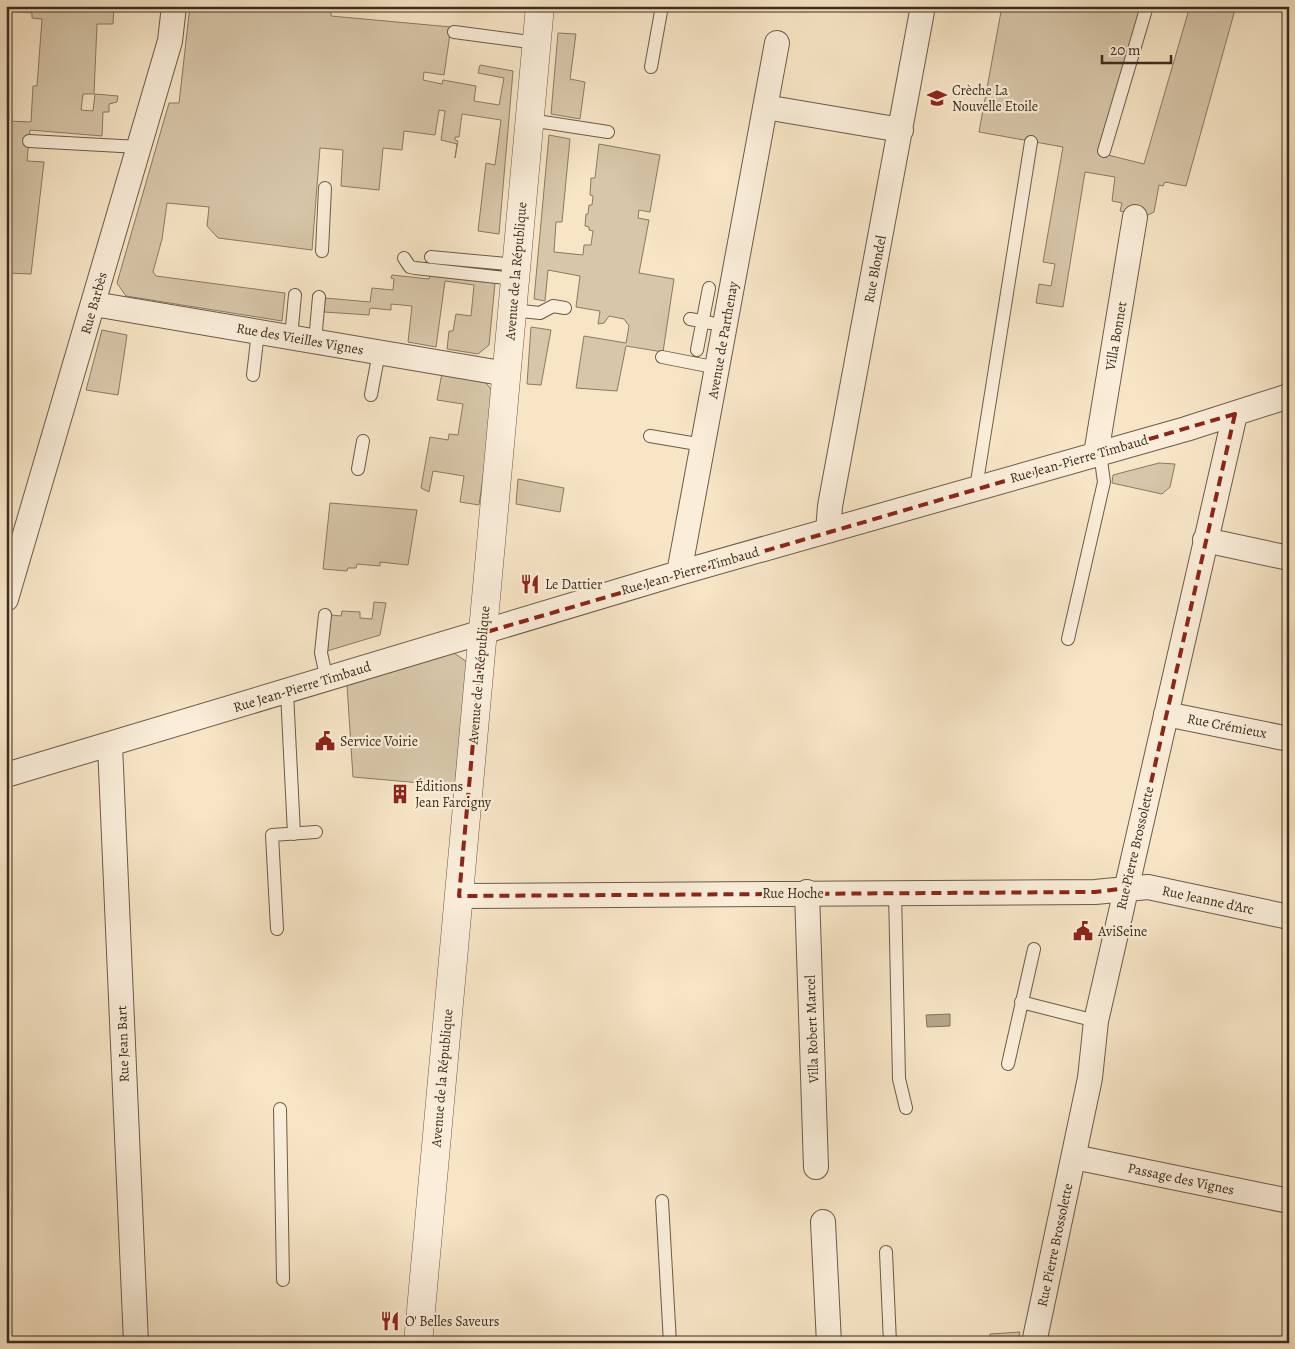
<svg xmlns="http://www.w3.org/2000/svg" width="1295" height="1349" viewBox="0 0 1295 1349" font-family="Alegreya,serif">
	<style>
		.green { fill: #d7c6a9; stroke: #8a7a63 }
		.water { fill: #b7a68d; stroke: #867660 }
		.lines { fill: none; stroke-linecap: round; stroke-linejoin: round }
		.service-casing { stroke: #6b5b47; stroke-width: 14 }
		.minor-casing { stroke: #6b5b47; stroke-width: 26 }
		.tertiary-casing { stroke: #6b5b47; stroke-width: 29 }
		.service { stroke: #faeeda; stroke-width: 12 }
		.minor { stroke: #faeeda; stroke-width: 24 }
		.tertiary { stroke: #faeeda; stroke-width: 28 }
		.marked { fill: none; stroke: #8f2418; stroke-width: 4; stroke-dasharray: 10 6; stroke-linejoin: round }
		.labels { text-anchor: middle; dominant-baseline: central; stroke-width: 4.5; stroke-linejoin: round; paint-order: stroke }
		.poi-label { font-size: 14px; fill: #3c2d1d; stroke: #faeeda; text-anchor: start }
		.street-label { font-size: 14px; fill: #3c2d1d; stroke: #faeeda }
	</style>
	<rect width="100%" height="100%" fill="#f7e5c6"/>
	<filter id="stains"><feTurbulence type="fractalNoise" baseFrequency=".004" numOctaves="4"/><feColorMatrix values="0 0 0 0 .2 0 0 0 0 .09 0 0 0 0 .02 0 0 0 .5 -.17"/></filter>
	<radialGradient id="worn" r=".72"><stop offset=".6" stop-color="#630" stop-opacity="0"/><stop offset="1" stop-color="#630" stop-opacity=".3"/></radialGradient>
	<path class="green" d="M 6,6 L 114,6 L 113,24 L 97,24 L 94,94 L 83,94 L 81,110 L 93,111 L 95,94 L 118,96 L 117,102 L 109,104 L 109,112 L 103,112 L 102,136 L 30,130 L 27,161 L 44,162 L 31,274 L 6,273 L 6,121 L 31,122 L 33,86 L 37,86 L 42,19 L 32,18 L 32,13 L 7,11 L 6,14 Z
		M 190,6 L 331,6 L 331,16 L 451,27 L 444,75 L 424,72 L 423,80 L 442,84 L 443,80 L 476,86 L 474,101 L 499,105 L 504,78 L 478,73 L 480,65 L 513,71 L 499,234 L 478,231 L 486,163 L 495,165 L 501,120 L 462,114 L 459,137 L 455,137 L 455,140 L 458,141 L 455,158 L 457,144 L 441,140 L 445,111 L 439,110 L 435,135 L 404,131 L 402,150 L 383,148 L 379,190 L 341,186 L 343,150 L 320,148 L 312,250 L 218,238 L 207,226 L 209,207 L 167,203 L 162,239 L 153,272 L 156,276 L 285,293 L 282,321 L 126,296 L 117,283 L 169,103 L 179,103 Z
		M 1002,6 L 1143,6 L 1100,153 L 1144,164 L 1190,6 L 1236,6 L 1186,186 L 1165,182 L 1163,186 L 1159,185 L 1154,212 L 1144,217 L 1120,211 L 1122,203 L 1112,201 L 1115,177 L 1085,172 L 1063,307 L 1036,303 L 1039,284 L 1051,286 L 1055,264 L 1043,262 L 1063,147 L 979,132 Z
		M 558,33 L 576,34 L 570,79 L 585,82 L 580,119 L 551,114 Z
		M 549,135 L 570,139 L 562,222 L 556,222 L 554,252 L 583,255 L 584,245 L 591,245 L 593,231 L 589,230 L 589,227 L 585,226 L 586,214 L 588,214 L 589,205 L 592,205 L 593,196 L 590,195 L 591,178 L 595,178 L 599,144 L 660,155 L 650,212 L 639,210 L 638,218 L 649,220 L 639,273 L 674,279 L 663,352 L 626,346 L 617,391 L 576,388 L 584,336 L 626,343 L 629,326 L 624,319 L 609,316 L 604,323 L 598,324 L 600,311 L 576,307 L 580,276 L 548,270 L 545,301 L 534,299 Z
		M 392,275 L 429,279 L 430,276 L 495,283 L 489,345 L 478,354 L 447,349 L 449,331 L 453,331 L 456,314 L 471,316 L 474,285 L 445,281 L 436,347 L 408,342 L 412,306 L 391,304 L 391,310 L 370,308 L 369,315 L 324,312 L 325,298 L 370,302 L 372,288 L 393,290 L 394,279 L 391,278 Z
		M 531,327 L 551,330 L 541,385 L 527,384 Z
		M 102,330 L 127,335 L 118,395 L 86,390 Z
		M 442,373 L 486,383 L 495,394 L 479,505 L 460,502 L 464,476 L 433,471 L 429,492 L 421,488 L 430,437 L 448,440 L 449,434 L 458,435 L 463,404 L 437,400 Z
		M 1159,463 L 1175,464 L 1170,487 L 1162,494 L 1112,483 L 1113,475 Z
		M 518,479 L 564,488 L 560,512 L 516,504 Z
		M 330,503 L 417,510 L 408,565 L 380,562 L 380,566 L 357,564 L 356,568 L 348,568 L 347,571 L 323,569 Z
		M 374,602 L 386,603 L 380,635 L 327,651 L 331,615 L 341,616 L 342,611 L 360,612 L 360,618 L 372,619 Z
		M 454,653 L 467,662 L 455,786 L 353,777 L 347,685 Z
		M 1020,1332 L 1017,1343 L 990,1343 L 990,1334 Z"/>
	<path class="water" d="M 950,1014 L 950,1026 L 927,1027 L 926,1015 Z"/>
	<g class="lines">
		<defs>
			<path id="service" d="M 454,32 L 537,43
				M 651,67 L 662,6
				M 530,120 L 608,132
				M 29,141 L 139,147
				M 1104,151 L 1147,6
				M 322,251 L 325,188
				M 431,257 L 517,265
				M 404,258 L 410,267 L 415,268 L 515,279
				M 512,310 L 540,313 L 553,306 L 565,308
				M 690,319 L 711,323
				M 291,337 L 295,295
				M 315,341 L 319,297
				M 697,350 L 709,288
				M 662,357 L 718,368
				M 253,375 L 258,332
				M 371,395 L 379,352
				M 650,436 L 703,445
				M 358,469 L 363,441
				M 976,488 L 1031,142
				M 325,615 L 321,653 L 327,680
				M 1068,639 L 1104,482 L 1100,453
				M 287,692 L 294,834
				M 895,892 L 899,1079 L 906,1108
				M 277,929 L 272,835 L 316,832
				M 1021,1002 L 1096,1021
				M 1008,1064 L 1034,949
				M 280,1109 L 283,1280
				M 662,1201 L 670,1343
				M 886,1252 L 890,1343"/>
			<path id="minor" d="M 765,107 L 901,130
				M 94,304 L 507,374
				M 1096,454 L 1135,217
				M 828,531 L 830,506 L 923,6
				M 1205,540 L 1289,558
				M 679,573 L 777,43
				M 6,599 L 170,41 L 174,6
				M 1166,714 L 1289,739
				M 110,745 L 136,1343
				M 6,775 L 679,573 L 1186,429 L 1289,396
				M 807,892 L 816,1167
				M 459,896 L 1095,892 L 1148,887 L 1289,917
				M 1074,1157 L 1289,1201
				M 823,1222 L 829,1343
				M 1034,1343 L 1090,1078 L 1096,1021 L 1235,414"/>
			<path id="tertiary" d="M 418,1343 L 540,6"/>
		</defs>
		<use href="#service" class="service-casing"/>
		<use href="#minor" class="minor-casing"/>
		<use href="#tertiary" class="tertiary-casing"/>
		<use href="#service" class="service"/>
		<use href="#minor" class="minor"/>
		<use href="#tertiary" class="tertiary"/>
	</g>
	<path class="marked" d="M 1235,414 L 1127,888 L 1095,892 L 459,896 L 483,633 Z"/>
	<defs>
		<symbol id="school-bare" viewBox="-9 -9 18 18"><path d="M0-5L7-2L0 1L-7-2ZM-4 1L0 2.5L4 1V4Q0 6-4 4Z" fill="#8f2418" stroke="#faeeda" stroke-width="2.5" paint-order="stroke"/></symbol>
		<symbol id="restaurant-bare" viewBox="-9 -9 18 18"><path d="M-5-6h1v4h1v-4h1v4h1v-4h1v5L-1.5 .5V6h-2V.5L-5-1ZM5-6V6H3V1.5H1.5Q1.5-4 5-6Z" fill="#8f2418" stroke="#faeeda" stroke-width="2.5" paint-order="stroke"/></symbol>
		<symbol id="civic-bare" viewBox="-9 -9 18 18"><path d="M-.6-6.5H3V-4.5H.6V-3L4-1V1h2V6H-6V1h2V-1L-.6-3ZM-1.2 2.5V6h2.4V2.5Z" fill="#8f2418" stroke="#faeeda" stroke-width="2.5" paint-order="stroke"/></symbol>
		<symbol id="building-bare" viewBox="-9 -9 18 18"><path d="M-4-6H4V6H1V3H-1V6H-4ZM-2.5-4.3h1.7v1.8h-1.7ZM.8-4.3h1.7v1.8H.8ZM-2.5-1h1.7V.8h-1.7ZM.8-1h1.7V.8H.8Z" fill="#8f2418" stroke="#faeeda" stroke-width="2.5" paint-order="stroke"/></symbol>
	</defs>
	<g fill-rule="evenodd">
		<use href="#school-bare" x="923" y="84" width="28" height="28"/>
		<use href="#restaurant-bare" x="516" y="570" width="28" height="28"/>
		<use href="#civic-bare" x="311" y="727" width="28" height="28"/>
		<use href="#building-bare" x="386" y="780" width="28" height="28"/>
		<use href="#civic-bare" x="1069" y="917" width="28" height="28"/>
		<use href="#restaurant-bare" x="376" y="1307" width="28" height="28"/>
	</g>
	<g class="labels">
		<g class="poi-label">
			<text x="952" y="90">Crèche La<tspan x="952" dy="16">Nouvelle Etoile</tspan></text>
			<text x="545" y="584">Le Dattier</text>
			<text x="340" y="741">Service Voirie</text>
			<text x="415" y="786">Éditions<tspan x="415" dy="16">Jean Farcigny</tspan></text>
			<text x="1098" y="931">AviSeine</text>
			<text x="405" y="1321">O' Belles Saveurs</text>
		</g>
		<g class="street-label">
			<text transform="translate(875 269) rotate(-79)">Rue Blondel</text>
			<text transform="translate(516 271) rotate(-85)">Avenue de la République</text>
			<text transform="translate(94 303) rotate(-74)">Rue Barbès</text>
			<text transform="translate(1116 336) rotate(-80)">Villa Bonnet</text>
			<text transform="translate(300 339) rotate(10)">Rue des Vieilles Vignes</text>
			<text transform="translate(723 340) rotate(-80)">Avenue de Parthenay</text>
			<text transform="translate(1079 459) rotate(-16)">Rue Jean-Pierre Timbaud</text>
			<text transform="translate(690 571) rotate(-16)">Rue Jean-Pierre Timbaud</text>
			<text transform="translate(479 675) rotate(-85)">Avenue de la République</text>
			<text transform="translate(302 687) rotate(-17)">Rue Jean-Pierre Timbaud</text>
			<text transform="translate(1227 726) rotate(11)">Rue Crémieux</text>
			<text transform="translate(1135 848) rotate(-77)">Rue Pierre Brossolette</text>
			<text x="793" y="893">Rue Hoche</text>
			<text transform="translate(1208 900) rotate(12)">Rue Jeanne d'Arc</text>
			<text transform="translate(812 1029) rotate(-92)">Villa Robert Marcel</text>
			<text transform="translate(123 1044) rotate(-92)">Rue Jean Bart</text>
			<text transform="translate(442 1078) rotate(-85)">Avenue de la République</text>
			<text transform="translate(1181 1179) rotate(12)">Passage des Vignes</text>
			<text transform="translate(1055 1245) rotate(-78)">Rue Pierre Brossolette</text>
		</g>
	</g>
	<rect width="1295" height="1349" fill="none" stroke="#f7e5c6" stroke-width="25"/>
	<rect x="8" y="8" width="1280" height="1334" fill="none" stroke="#3c2d1d" stroke-width="2.5"/>
	<rect x="12" y="12" width="1270" height="1324" fill="none" stroke="#3c2d1d"/>
	<path d="M1102 55v8h69v-8" fill="none" stroke="#3c2d1d" stroke-width="2.5"/>
	<text x="1110" y="55" font-size="15" fill="#3c2d1d" stroke="#faeeda" stroke-width="4" paint-order="stroke">20 m</text>
	<rect width="100%" height="100%" filter="url(#stains)"/>
	<rect width="100%" height="100%" fill="url(#worn)"/>
</svg>
